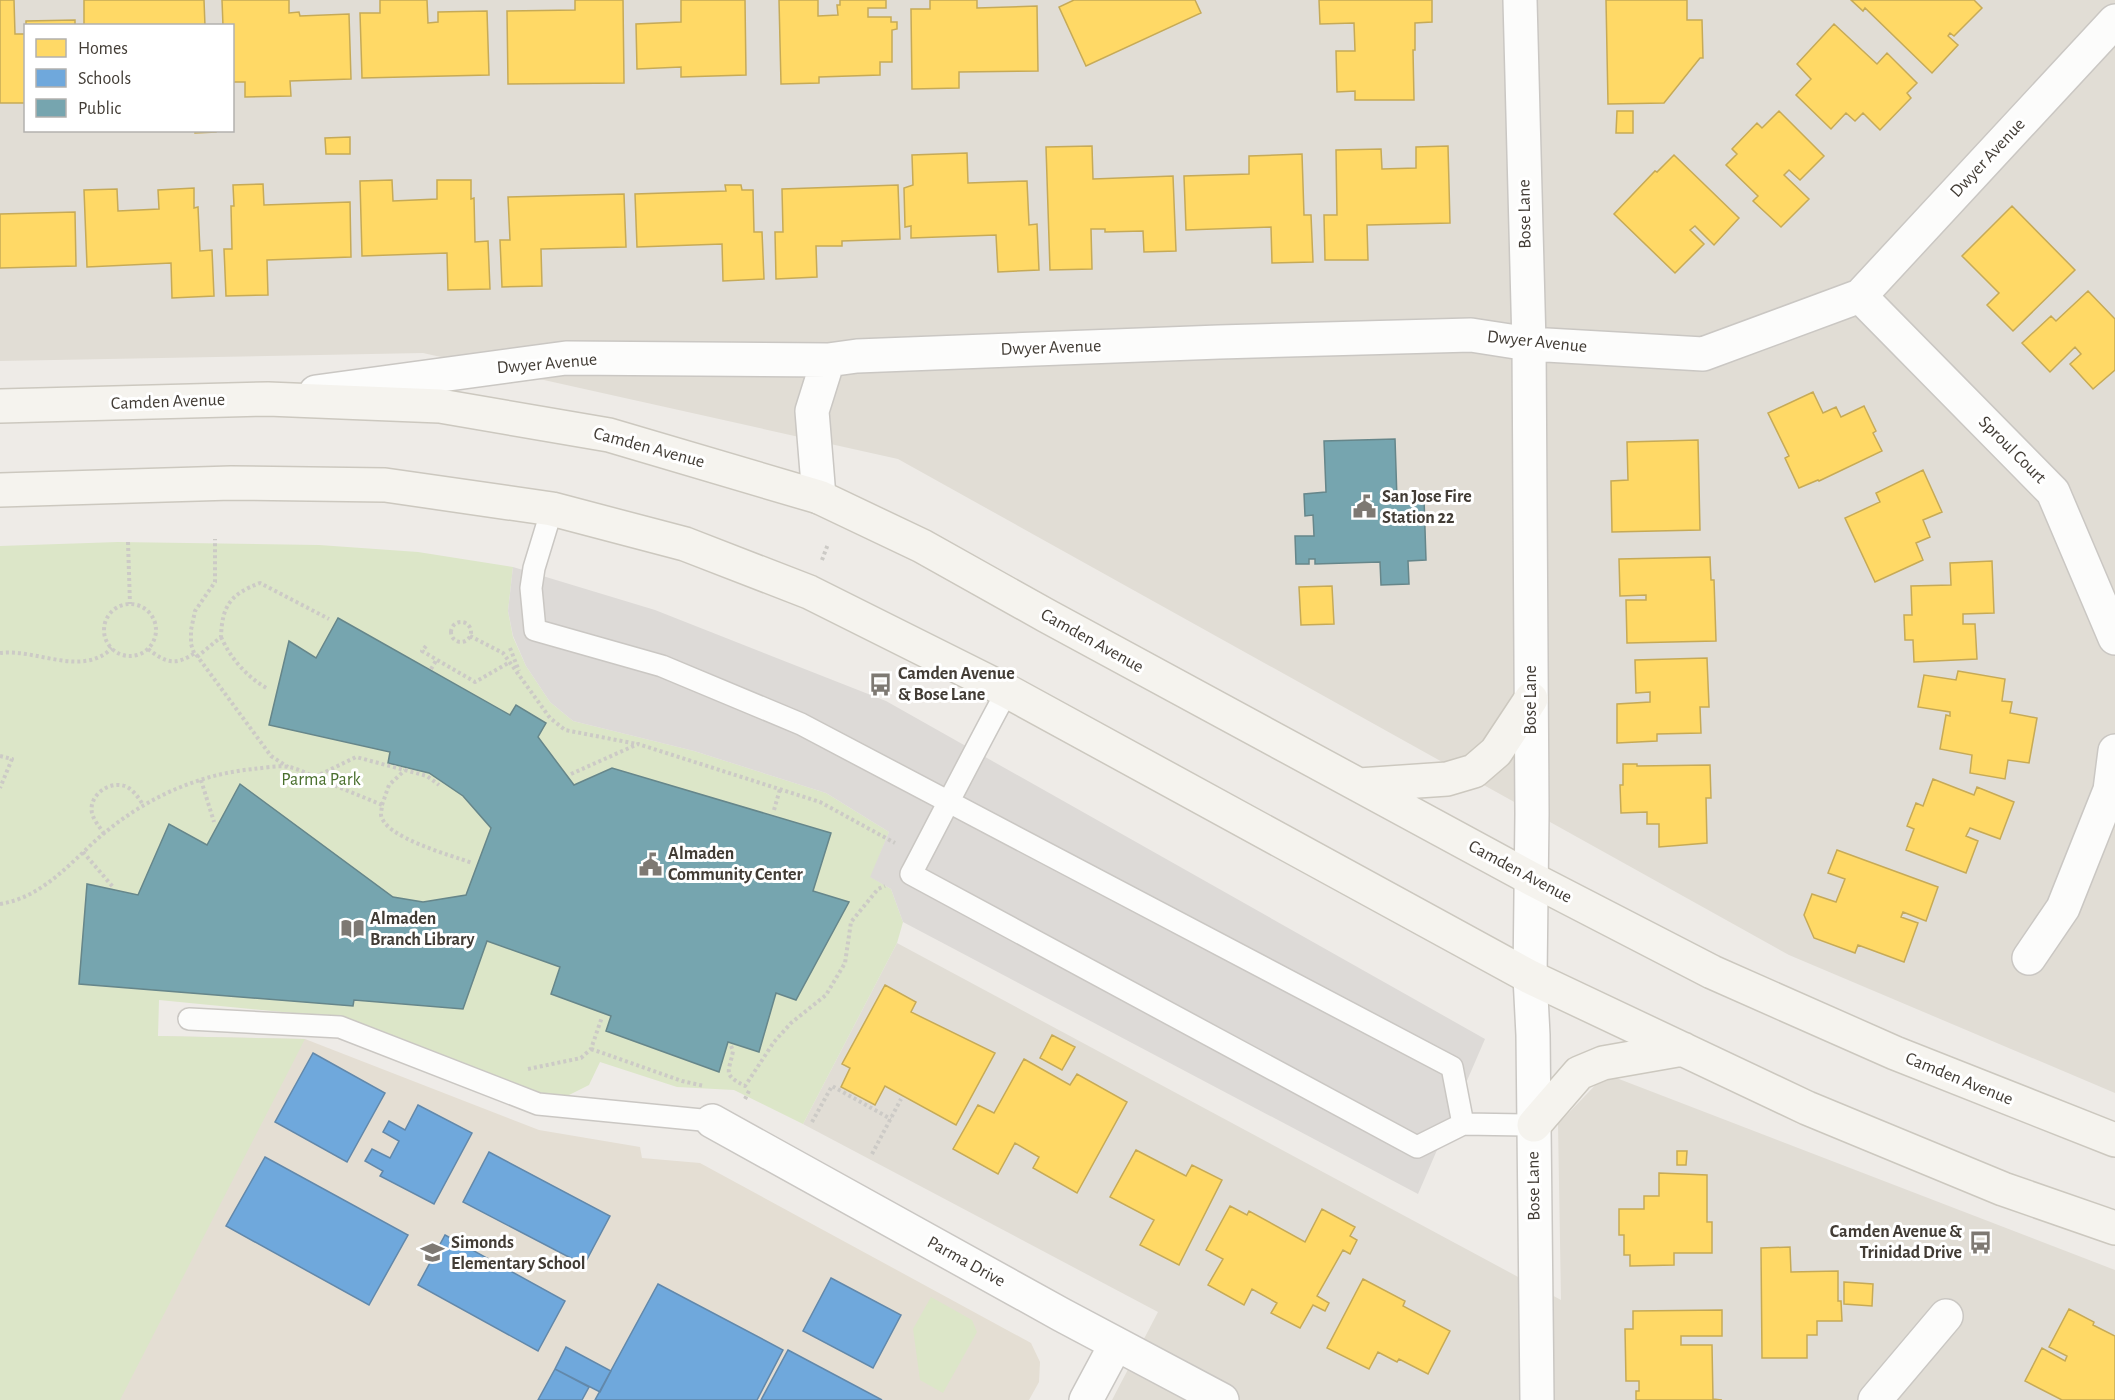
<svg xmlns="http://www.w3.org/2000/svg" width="2115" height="1400" viewBox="0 0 2115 1400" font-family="'Alegreya Sans',sans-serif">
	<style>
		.residential { fill: #e1ddd5; fill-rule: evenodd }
		.education { fill: #e4ded3 }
		.green { fill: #dce6c8 }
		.parking { fill: #dddad7 }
		.homes { fill: #ffd966; stroke: #c6aa57; stroke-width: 1.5 }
		.schools { fill: #6fa8dc; stroke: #6288aa; stroke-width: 1.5 }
		.public { fill: #76a5af; stroke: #66868a; stroke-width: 1.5 }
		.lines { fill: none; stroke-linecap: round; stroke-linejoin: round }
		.service-casing { stroke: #cac7c3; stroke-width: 24 }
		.minor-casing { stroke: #cac7c3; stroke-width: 36 }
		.secondary-casing { stroke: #ccc8bf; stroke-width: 36 }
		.path { stroke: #cccac6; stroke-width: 4; stroke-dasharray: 3 3; stroke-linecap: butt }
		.service { stroke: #fcfcfb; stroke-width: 21 }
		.minor { stroke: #fcfcfb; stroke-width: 33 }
		.secondary { stroke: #f5f3ee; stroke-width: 33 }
		.labels { text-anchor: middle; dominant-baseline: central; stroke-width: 6; stroke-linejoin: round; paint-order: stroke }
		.street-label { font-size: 18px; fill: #423c35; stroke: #fff }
		.poi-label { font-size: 18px; font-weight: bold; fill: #423c35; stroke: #fff; text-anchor: start }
		.park-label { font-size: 18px; fill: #496f2d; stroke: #fff }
	</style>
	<rect width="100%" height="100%" fill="#eeebe7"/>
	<path class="residential" d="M 0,0 L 2115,0 L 2115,1093 L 1789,955 L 898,459 L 423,353 L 0,361 ZM 26,26 L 232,26 L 232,130 L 26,130 Z
		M 897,943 L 1561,1300 L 1558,1124 L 1606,1074 L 2115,1270 L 2115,1400 L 1112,1400 L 1158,1312 L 803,1124 Z"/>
	<path class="education" d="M 0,1006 L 158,1036 L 305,1039 L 539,1130 L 640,1147 L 642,1158 L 700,1163 L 1031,1343 L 1040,1362 L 1039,1382 L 1029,1400 L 0,1400 Z"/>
	<path class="green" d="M 118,542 L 319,545 L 418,552 L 513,567 L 508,611 L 513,637 L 526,666 L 550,702 L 573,721 L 694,751 L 826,793 L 889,832 L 871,877 L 891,889 L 903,922 L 897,943 L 803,1124 L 734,1090 L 677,1087 L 600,1062 L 589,1085 L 567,1096 L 539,1096 L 345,1018 L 159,1000 L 158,1036 L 305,1039 L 120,1400 L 0,1400 L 0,546 Z
		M 931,1297 L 972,1320 L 977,1332 L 943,1393 L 920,1380 L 913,1329 Z"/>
	<path class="parking" d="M 513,567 L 655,610 L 886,701 L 1485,1039 L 1418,1194 L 903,922 L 891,889 L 870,877 L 889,832 L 826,793 L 694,751 L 573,721 L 550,702 L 526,666 L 513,636 L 508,611 Z"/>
	<path class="homes" d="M 0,0 L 14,0 L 15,34 L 26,34 L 26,103 L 0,103 Z
		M 84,0 L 204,0 L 205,26 L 84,26 Z
		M 222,0 L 289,0 L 289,13 L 299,12 L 300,16 L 349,14 L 351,79 L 290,81 L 291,96 L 245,97 L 245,82 L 232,82 L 232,26 L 223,26 Z
		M 380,0 L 427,0 L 428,23 L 438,22 L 438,12 L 487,11 L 489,75 L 362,78 L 360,13 L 380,13 Z
		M 575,0 L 623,0 L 624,83 L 508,84 L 507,11 L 575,10 Z
		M 681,0 L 745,0 L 746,75 L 681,77 L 681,67 L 637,69 L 636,24 L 681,22 Z
		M 779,0 L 818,0 L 818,16 L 838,15 L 837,5 L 840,5 L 840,0 L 886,0 L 886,8 L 868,8 L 868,17 L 891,17 L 891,22 L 897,22 L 897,29 L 892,30 L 892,62 L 880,62 L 880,75 L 819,77 L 819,83 L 781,84 Z
		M 930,0 L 977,0 L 977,8 L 1037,6 L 1038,71 L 959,72 L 959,88 L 912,89 L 911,9 L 930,9 Z
		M 1074,0 L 1195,0 L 1201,13 L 1086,66 L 1059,7 Z
		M 1319,0 L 1432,0 L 1432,22 L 1415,23 L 1415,50 L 1413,50 L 1414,100 L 1355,100 L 1355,91 L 1337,92 L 1336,51 L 1355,51 L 1354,23 L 1320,24 Z
		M 1606,0 L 1687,0 L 1687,20 L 1702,20 L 1703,58 L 1700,58 L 1664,103 L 1608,104 Z
		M 1851,0 L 1974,0 L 1982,8 L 1954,36 L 1950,33 L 1948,36 L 1958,45 L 1932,73 L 1865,8 L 1863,11 Z
		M 75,20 L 75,26 L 26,26 L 26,21 Z
		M 1834,24 L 1877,64 L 1887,53 L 1917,83 L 1907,93 L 1911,98 L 1880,130 L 1863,113 L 1855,121 L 1846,113 L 1831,129 L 1796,95 L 1811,79 L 1797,64 Z
		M 1617,111 L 1633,111 L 1633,133 L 1616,133 Z
		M 1779,111 L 1824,156 L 1800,180 L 1789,170 L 1784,175 L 1809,199 L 1781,227 L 1753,201 L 1758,196 L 1726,165 L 1737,154 L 1732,149 L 1757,123 L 1762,128 Z
		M 195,130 L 216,130 L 216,132 L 195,133 Z
		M 350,137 L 350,154 L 326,154 L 325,138 Z
		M 1092,146 L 1093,179 L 1173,176 L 1176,251 L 1144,252 L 1143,231 L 1105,232 L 1105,229 L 1091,229 L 1092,269 L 1050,270 L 1046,147 Z
		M 1448,146 L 1450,223 L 1367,225 L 1368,260 L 1325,260 L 1324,215 L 1337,215 L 1336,150 L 1381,149 L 1382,169 L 1416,168 L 1416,147 Z
		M 967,153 L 968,183 L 1027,181 L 1029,225 L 1037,224 L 1039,270 L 998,272 L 996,235 L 911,238 L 911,226 L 905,227 L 904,188 L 913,185 L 912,155 Z
		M 1302,154 L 1304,215 L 1311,215 L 1313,262 L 1272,263 L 1271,227 L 1186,230 L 1184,176 L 1249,174 L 1249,156 Z
		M 1674,155 L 1739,218 L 1714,245 L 1695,226 L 1690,230 L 1704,244 L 1675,273 L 1614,214 L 1655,171 L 1657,172 Z
		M 392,180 L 393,201 L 437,199 L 437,180 L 471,180 L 471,199 L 474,198 L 475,242 L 488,241 L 490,289 L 448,290 L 447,253 L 362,256 L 360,181 Z
		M 263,184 L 264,205 L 350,202 L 351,257 L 267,260 L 268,295 L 226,296 L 224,249 L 232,249 L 231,206 L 234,206 L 233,185 Z
		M 725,185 L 741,185 L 742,190 L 753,190 L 754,232 L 762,232 L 764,279 L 723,281 L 722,244 L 637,247 L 635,194 L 726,191 Z
		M 898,185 L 900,239 L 842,241 L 842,246 L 816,246 L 817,277 L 776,279 L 775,232 L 783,232 L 782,189 Z
		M 194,188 L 194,208 L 198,207 L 200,251 L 212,250 L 214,296 L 172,298 L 171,263 L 87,267 L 84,190 L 117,189 L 118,211 L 159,209 L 158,190 Z
		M 624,194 L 626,247 L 541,249 L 542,286 L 502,287 L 500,240 L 510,240 L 508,197 Z
		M 2012,206 L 2075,270 L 2013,331 L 1987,305 L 1999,293 L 1962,256 Z
		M 75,212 L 76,266 L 0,268 L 0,214 Z
		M 2088,291 L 2115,319 L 2115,370 L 2093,389 L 2070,364 L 2081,354 L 2075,347 L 2050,372 L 2022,343 L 2051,316 L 2056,321 Z
		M 1813,392 L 1823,413 L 1836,407 L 1841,417 L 1864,406 L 1876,431 L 1873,433 L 1882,451 L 1819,481 L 1818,480 L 1799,488 L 1785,458 L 1789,456 L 1768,413 Z
		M 1698,440 L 1700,530 L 1612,532 L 1611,481 L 1628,480 L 1627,442 Z
		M 1923,470 L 1942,512 L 1923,520 L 1930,537 L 1916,543 L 1923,560 L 1875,582 L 1845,518 L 1880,502 L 1876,493 Z
		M 1710,557 L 1711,580 L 1714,580 L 1716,641 L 1627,643 L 1626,600 L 1646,600 L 1646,595 L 1620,596 L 1619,559 Z
		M 1992,561 L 1994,613 L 1963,614 L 1963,624 L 1975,624 L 1977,659 L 1914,662 L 1913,640 L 1905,640 L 1904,615 L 1912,615 L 1911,586 L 1951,585 L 1950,563 Z
		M 1332,586 L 1334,624 L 1301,625 L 1299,587 Z
		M 1707,658 L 1709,707 L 1700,707 L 1701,733 L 1657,734 L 1657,741 L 1617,743 L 1617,704 L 1650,702 L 1650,692 L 1636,693 L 1635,660 Z
		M 1958,671 L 2005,679 L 2002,701 L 2012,702 L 2010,713 L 2037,718 L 2029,763 L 2008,760 L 2005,779 L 1970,773 L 1972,755 L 1940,749 L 1946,715 L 1950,716 L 1950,712 L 1918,707 L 1924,675 L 1956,680 Z
		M 1623,764 L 1637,764 L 1637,766 L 1710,765 L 1711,798 L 1706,798 L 1707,843 L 1659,847 L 1659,824 L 1647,824 L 1647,812 L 1621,813 L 1620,785 L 1623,785 Z
		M 1933,779 L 1974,795 L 1977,787 L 2014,802 L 2000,839 L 1970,828 L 1966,836 L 1978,841 L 1966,873 L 1906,850 L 1914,829 L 1907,826 L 1916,803 L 1923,806 Z
		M 1837,850 L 1938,887 L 1926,921 L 1903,912 L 1901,917 L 1918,923 L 1904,962 L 1858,945 L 1855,953 L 1814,938 L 1804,915 L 1812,894 L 1836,902 L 1845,879 L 1828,873 Z
		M 885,985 L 916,1002 L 911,1012 L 995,1053 L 956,1125 L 885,1086 L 875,1105 L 841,1087 L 850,1068 L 842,1064 Z
		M 1052,1035 L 1075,1047 L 1062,1070 L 1040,1058 Z
		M 1024,1059 L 1070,1085 L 1077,1074 L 1127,1102 L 1077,1193 L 1033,1168 L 1039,1157 L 1015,1143 L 998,1174 L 953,1149 L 978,1105 L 994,1113 Z
		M 1136,1150 L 1186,1176 L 1192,1165 L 1222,1180 L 1179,1265 L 1140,1245 L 1154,1220 L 1110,1197 Z
		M 1677,1151 L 1687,1151 L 1686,1165 L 1677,1165 Z
		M 1659,1173 L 1707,1175 L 1707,1222 L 1712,1222 L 1712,1253 L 1674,1253 L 1674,1265 L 1630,1266 L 1630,1255 L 1624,1255 L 1624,1235 L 1619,1235 L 1619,1209 L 1644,1209 L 1644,1196 L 1659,1196 Z
		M 1230,1206 L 1247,1215 L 1249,1211 L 1305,1242 L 1322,1209 L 1355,1227 L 1350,1236 L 1357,1240 L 1350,1254 L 1343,1250 L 1317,1296 L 1329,1303 L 1325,1311 L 1313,1305 L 1300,1328 L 1271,1313 L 1277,1303 L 1252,1289 L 1244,1305 L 1208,1285 L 1223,1259 L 1206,1250 Z
		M 1790,1247 L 1791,1272 L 1838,1271 L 1838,1301 L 1841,1301 L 1842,1321 L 1817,1321 L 1817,1335 L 1807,1335 L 1807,1358 L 1762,1358 L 1761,1248 Z
		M 1363,1279 L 1405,1301 L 1403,1306 L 1450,1331 L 1428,1374 L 1399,1359 L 1397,1362 L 1378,1352 L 1369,1369 L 1327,1348 Z
		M 1844,1282 L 1873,1284 L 1872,1306 L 1844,1304 Z
		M 2069,1309 L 2094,1322 L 2093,1325 L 2115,1336 L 2115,1400 L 2062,1400 L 2025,1381 L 2042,1348 L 2065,1361 L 2067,1356 L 2049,1347 Z
		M 1722,1310 L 1722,1336 L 1681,1336 L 1681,1345 L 1712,1345 L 1713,1399 L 1722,1400 L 1636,1400 L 1636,1391 L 1639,1391 L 1639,1381 L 1626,1381 L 1625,1329 L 1633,1329 L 1633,1311 Z"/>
	<path class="schools" d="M 313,1053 L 385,1093 L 347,1162 L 275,1122 Z
		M 418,1105 L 472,1133 L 434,1204 L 380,1176 L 383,1171 L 365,1161 L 372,1149 L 390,1158 L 399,1141 L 383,1132 L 389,1121 L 405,1130 Z
		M 489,1152 L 610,1216 L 584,1265 L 463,1202 Z
		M 265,1157 L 408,1235 L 369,1305 L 226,1226 Z
		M 445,1235 L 565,1301 L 538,1351 L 418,1285 Z
		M 831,1278 L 901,1315 L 873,1368 L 803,1331 Z
		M 658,1284 L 783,1350 L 757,1400 L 595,1400 Z
		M 566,1347 L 611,1371 L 600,1392 L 555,1369 Z
		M 788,1350 L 882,1400 L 761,1400 Z
		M 555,1369 L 589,1387 L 582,1400 L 538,1400 Z"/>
	<path class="public" d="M 1395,439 L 1397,499 L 1424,498 L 1426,560 L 1408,561 L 1409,584 L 1381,585 L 1380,562 L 1315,564 L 1315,559 L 1309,559 L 1309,564 L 1296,564 L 1295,536 L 1314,536 L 1313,515 L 1305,516 L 1304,494 L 1326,492 L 1324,441 Z
		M 338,618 L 510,715 L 516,705 L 546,723 L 538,737 L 574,785 L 612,768 L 831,833 L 813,891 L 849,902 L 796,1000 L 776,993 L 759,1052 L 728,1042 L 719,1072 L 606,1031 L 611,1016 L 551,994 L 560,967 L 487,941 L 463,1009 L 354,1000 L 353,1006 L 79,984 L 87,884 L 138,895 L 169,824 L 207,845 L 240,784 L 393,897 L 423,902 L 466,895 L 491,828 L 463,796 L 429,773 L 388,763 L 390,752 L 269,725 L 289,641 L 316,658 Z"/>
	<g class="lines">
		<defs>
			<path id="service" d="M 552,509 L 534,568 L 531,588 L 535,630 L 662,666 L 801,724 L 1452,1067 L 1463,1124 L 1417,1147 L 911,874 C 943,813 974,752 1007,691
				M 189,1019 L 340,1027 L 538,1104 L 712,1121
				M 1463,1124 L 1534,1125"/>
			<path id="minor" d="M 1520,0 L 1529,344 L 1532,814 L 1530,977 L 1533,1035 L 1537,1400
				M 1860,296 L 2053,492 L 2115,638
				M 316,392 L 566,358 L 828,360 L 857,356 L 1219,342 L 1471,335 L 1529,344 L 1703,354 L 1860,296 L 2115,21
				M 819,497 L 812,411 L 828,360
				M 2029,958 L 2063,908 L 2110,790 L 2115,751
				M 712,1121 L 1062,1315 L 1222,1400
				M 1086,1400 L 1116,1344
				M 1875,1400 L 1946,1316"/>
			<path id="secondary" d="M 0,406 L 268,399 L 440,406 L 609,435 L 819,497 L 922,546 L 1047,616 L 1532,879 L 1712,972 L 1895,1053 L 2115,1140
				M 0,490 L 231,483 L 385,485 L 552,509 L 685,544 L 809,592 L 1007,691 L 1530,977 L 1807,1108 L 2003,1189 L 2115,1228
				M 1359,785 L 1447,779 L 1474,771 L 1496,752 L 1531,699
				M 1534,1125 L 1579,1073 L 1603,1063 L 1683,1049"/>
		</defs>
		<use href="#service" class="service-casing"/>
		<use href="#minor" class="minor-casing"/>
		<use href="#secondary" class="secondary-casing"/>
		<path class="path" d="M 128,542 L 130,604
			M 822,560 L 828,544
			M104 630a26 26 0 1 1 52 0a26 26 0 1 1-52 0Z
			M451 632a10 10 0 1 1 20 0a10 10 0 1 1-20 0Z
			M 470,636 L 503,653 L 550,718 L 565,730 L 637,744
			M 221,637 C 231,659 247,677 268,689
			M 426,646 L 422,651 L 475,682 L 510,662
			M 510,648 L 519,671
			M 148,649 C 166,663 175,666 195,653 L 271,756 L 288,767
			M 0,653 C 35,648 82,678 112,648
			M 194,653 L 191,644 L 191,630 L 195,611 L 215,582 L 215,539
			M 197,657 L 221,637 C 222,605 231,594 260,583 L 329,619
			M 431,669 L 437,659
			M 0,756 L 12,759 L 0,788
			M 571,774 L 638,744 L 820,802 L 895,843
			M 315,777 L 356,757 L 427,776 L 439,785
			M 201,780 L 214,822
			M 382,805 L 389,785 L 405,770
			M 774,810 L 780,789
			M 104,834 C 100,827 94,821 92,813 C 88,795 111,779 127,787 C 134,791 139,798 143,805
			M 83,852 L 113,887
			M 0,904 C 39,898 66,868 94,842 C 138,802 193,775 253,769 C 264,768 278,765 289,767 C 299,769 310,775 319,779 C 340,788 361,796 382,805 C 382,808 381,811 381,815 C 385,838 451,855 472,863
			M 731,1046 L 733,1051 C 729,1073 722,1074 745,1086 L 774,1042 L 791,1023 L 826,995 L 845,963 L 851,922 L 878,889 L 885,886
			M 591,1049 L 682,1081 L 704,1086
			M 528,1069 L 581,1058 L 591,1049 L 602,1017
			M 745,1099 L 750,1089
			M 812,1122 L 832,1086 L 891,1119
			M 872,1154 L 901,1099"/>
		<use href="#service" class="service"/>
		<use href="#minor" class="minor"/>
		<use href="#secondary" class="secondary"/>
	</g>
	<defs>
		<symbol id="civic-bare" viewBox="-9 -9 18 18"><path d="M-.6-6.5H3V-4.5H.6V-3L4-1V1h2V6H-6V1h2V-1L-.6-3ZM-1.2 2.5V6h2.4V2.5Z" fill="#7e7973" stroke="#fff" stroke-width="2.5" paint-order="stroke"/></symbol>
		<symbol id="bus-bare" viewBox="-9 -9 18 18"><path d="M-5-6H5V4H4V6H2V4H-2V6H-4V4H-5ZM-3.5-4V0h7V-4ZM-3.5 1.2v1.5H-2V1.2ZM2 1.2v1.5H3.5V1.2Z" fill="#7e7973" stroke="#fff" stroke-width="2.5" paint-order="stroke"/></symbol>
		<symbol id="library-bare" viewBox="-9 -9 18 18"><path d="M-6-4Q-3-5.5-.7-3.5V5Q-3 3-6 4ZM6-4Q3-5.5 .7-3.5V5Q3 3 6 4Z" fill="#7e7973" stroke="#fff" stroke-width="2.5" paint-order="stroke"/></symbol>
		<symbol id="school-bare" viewBox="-9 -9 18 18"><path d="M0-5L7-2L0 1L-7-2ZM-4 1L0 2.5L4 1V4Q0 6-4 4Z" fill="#7e7973" stroke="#fff" stroke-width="2.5" paint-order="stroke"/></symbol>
	</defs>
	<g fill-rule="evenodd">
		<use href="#civic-bare" x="1348" y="490" width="33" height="33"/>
		<use href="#bus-bare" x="864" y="668" width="33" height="33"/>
		<use href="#civic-bare" x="634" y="848" width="33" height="33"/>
		<use href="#library-bare" x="336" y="912" width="33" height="33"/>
		<use href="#bus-bare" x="1964" y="1226" width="33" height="33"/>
		<use href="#school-bare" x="416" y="1236" width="33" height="33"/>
	</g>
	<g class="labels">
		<g class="street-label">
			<text transform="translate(1988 158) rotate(-47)">Dwyer Avenue</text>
			<text transform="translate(1525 214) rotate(-91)">Bose Lane</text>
			<text transform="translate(1537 342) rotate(6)">Dwyer Avenue</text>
			<text transform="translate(1051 348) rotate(-2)">Dwyer Avenue</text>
			<text transform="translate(547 364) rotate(-5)">Dwyer Avenue</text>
			<text transform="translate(168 402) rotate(-2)">Camden Avenue</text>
			<text transform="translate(649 448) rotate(15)">Camden Avenue</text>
			<text transform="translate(2012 450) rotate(45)">Sproul Court</text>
			<text transform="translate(1092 641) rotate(29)">Camden Avenue</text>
			<text transform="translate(1531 700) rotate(-90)">Bose Lane</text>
			<text transform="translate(1520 872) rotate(28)">Camden Avenue</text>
			<text transform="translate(1959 1079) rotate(22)">Camden Avenue</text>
			<text transform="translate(1534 1186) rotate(-91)">Bose Lane</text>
			<text transform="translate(966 1262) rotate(29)">Parma Drive</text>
		</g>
		<g class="poi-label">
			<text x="1382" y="497">San Jose Fire<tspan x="1382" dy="21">Station 22</tspan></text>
			<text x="898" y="674">Camden Avenue<tspan x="898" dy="21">&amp; Bose Lane</tspan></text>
			<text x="668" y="854">Almaden<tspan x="668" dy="21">Community Center</tspan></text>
			<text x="370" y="919">Almaden<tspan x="370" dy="21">Branch Library</tspan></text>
			<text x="1962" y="1232" text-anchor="end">Camden Avenue &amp;<tspan x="1962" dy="21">Trinidad Drive</tspan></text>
			<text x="451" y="1243">Simonds<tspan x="451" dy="21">Elementary School</tspan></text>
		</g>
		<g class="park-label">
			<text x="321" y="780">Parma Park</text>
		</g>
	</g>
	<rect x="24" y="24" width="210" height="108" fill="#ffffff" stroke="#b3b1ae" stroke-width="1.5"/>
	<rect x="36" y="39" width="30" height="18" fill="#ffd966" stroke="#b3b1ae" stroke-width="1.5"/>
	<text x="78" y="54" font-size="18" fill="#423c35">Homes</text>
	<rect x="36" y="69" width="30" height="18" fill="#6fa8dc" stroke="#b3b1ae" stroke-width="1.5"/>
	<text x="78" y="84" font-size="18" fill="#423c35">Schools</text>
	<rect x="36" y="99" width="30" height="18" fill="#76a5af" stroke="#b3b1ae" stroke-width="1.5"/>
	<text x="78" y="114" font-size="18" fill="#423c35">Public</text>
</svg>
